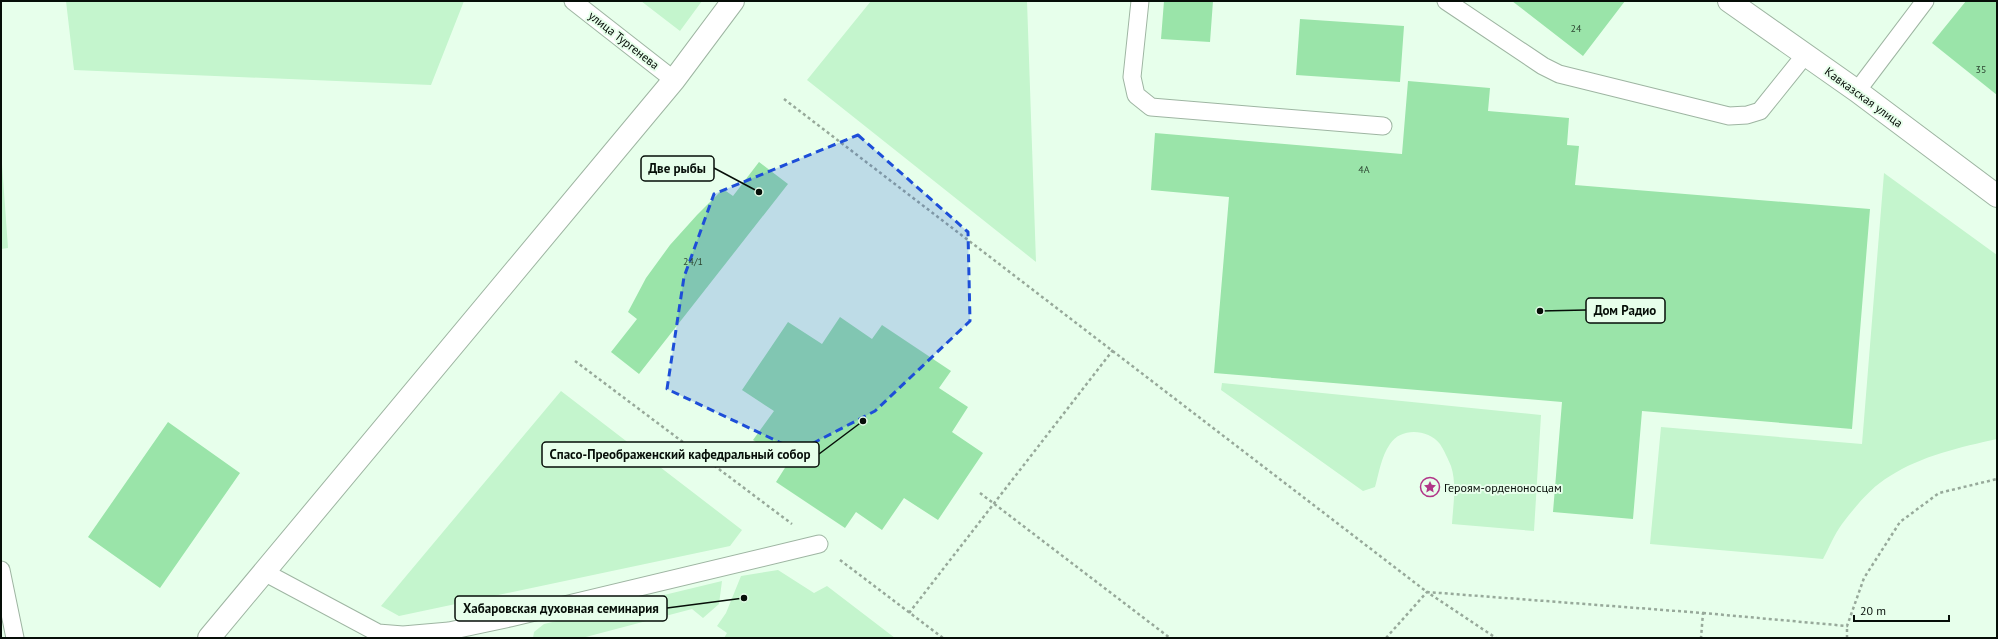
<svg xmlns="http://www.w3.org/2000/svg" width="1998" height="639" viewBox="0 0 1998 639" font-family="'PT Sans',sans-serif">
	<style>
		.green { fill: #c4f5cd }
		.building { fill: #9ae4a9 }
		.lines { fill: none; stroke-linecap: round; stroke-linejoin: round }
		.service-casing { stroke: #9eb5a2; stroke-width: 19 }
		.minor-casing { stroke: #9eb5a2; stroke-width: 24 }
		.path { stroke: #97a99a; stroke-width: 2.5; stroke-dasharray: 3 3; stroke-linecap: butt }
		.service { stroke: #fff; stroke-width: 17 }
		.minor { stroke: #fff; stroke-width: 22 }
		.marked { fill: #1d4ed8; fill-opacity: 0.2; stroke: #1d4ed8; stroke-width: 3; stroke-dasharray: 8 5; stroke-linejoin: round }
		.labels { text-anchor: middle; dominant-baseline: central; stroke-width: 4; stroke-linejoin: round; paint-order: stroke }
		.number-label { font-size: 10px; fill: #2b4430 }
		.street-label { font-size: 12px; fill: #060e08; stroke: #e7ffeb }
		.poi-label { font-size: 12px; fill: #060e08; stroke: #e7ffeb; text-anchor: start }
		.leader { fill: none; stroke: #060e08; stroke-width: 1.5 }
		.callout-dot { fill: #060e08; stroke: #e7ffeb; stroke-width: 1.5 }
		.callout { fill: #e7ffeb; stroke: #060e08; stroke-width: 1.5 }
		.callout-label { font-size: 13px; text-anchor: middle; font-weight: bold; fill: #060e08 }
	</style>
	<rect width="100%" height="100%" fill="#e7ffeb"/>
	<path class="green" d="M 66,1 L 464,1 L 431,85 L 74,70 Z
		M 641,1 L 702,1 L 680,31 Z
		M 871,1 L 1027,1 L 1036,262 L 807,80 Z
		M 1,150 L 8,248 L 1,249 Z
		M 1884,173 L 1997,255 L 1997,439 C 1961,447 1921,456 1890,476 C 1871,487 1855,507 1842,524 C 1834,535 1829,548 1823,559 L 1650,544 L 1661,427 L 1862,444 Z
		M 1222,383 L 1541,415 L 1534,531 L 1452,524 C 1453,506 1457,484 1451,466 C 1448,459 1444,450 1440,444 C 1428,429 1401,427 1390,444 C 1381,457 1379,473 1375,487 L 1363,491 L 1221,390 Z
		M 561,391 L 742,530 L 730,546 L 399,616 L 381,606 Z
		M 778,570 L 814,593 L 827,586 L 895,638 L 724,638 L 727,633 L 717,626 L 726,613 L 741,576 Z
		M 722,581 L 719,604 L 703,618 L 692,609 L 582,638 L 533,638 L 534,632 L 544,624 Z"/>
	<path class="building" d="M 1164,1 L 1213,1 L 1210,42 L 1161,39 Z
		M 1512,1 L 1625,1 L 1583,56 Z
		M 1966,1 L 1997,1 L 1997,95 L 1932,43 Z
		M 1300,19 L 1404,26 L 1400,82 L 1296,75 Z
		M 1408,81 L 1490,88 L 1488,111 L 1569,118 L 1567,145 L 1579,146 L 1575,185 L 1870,209 L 1852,429 L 1642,411 L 1633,519 L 1553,512 L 1562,402 L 1214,373 L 1229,197 L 1151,190 L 1155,133 L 1402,154 Z
		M 759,162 L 788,184 L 639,374 L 611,352 L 637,319 L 628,312 L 646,278 L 670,245 L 697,215 L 723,189 L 733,196 Z
		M 840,317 L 872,339 L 882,325 L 951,371 L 939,388 L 968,407 L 952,432 L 983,453 L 938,520 L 904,498 L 882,530 L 856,512 L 845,528 L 776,482 L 788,463 L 753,440 L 774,411 L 742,390 L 788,322 L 822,344 Z
		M 168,422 L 240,473 L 160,588 L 88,537 Z"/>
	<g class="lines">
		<defs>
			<path id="service" d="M 573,1 L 674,80
				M 1140,1 L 1132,77 L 1136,95 L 1151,107 L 1383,126
				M 1446,1 L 1543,66 L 1559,74 L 1729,116 L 1747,115 L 1760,111 L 1805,55
				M 1857,91 L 1925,1
				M 1,570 L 15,638
				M 264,572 L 378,633 L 403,635 L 449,631 L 510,618 L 819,544"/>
			<path id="minor" d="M 1729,1 L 1857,91 L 1997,196
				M 209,638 L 674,80 L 733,1"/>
		</defs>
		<use href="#service" class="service-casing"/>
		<use href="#minor" class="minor-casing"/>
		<path class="path" d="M 784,99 L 1427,592 L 1703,613 L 1701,638
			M 575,361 L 792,524
			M 980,493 L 1170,638
			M 840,560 L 943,638
			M 909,613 L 1113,350
			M 1703,613 L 1847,626 L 1864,578 L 1900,522 L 1939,493 L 1997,479
			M 1386,638 L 1427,592 L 1496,638
			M 1847,638 L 1847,626"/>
		<use href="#service" class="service"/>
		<use href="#minor" class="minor"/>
	</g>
	<path class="marked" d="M 858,135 L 968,232 L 970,321 L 875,411 L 798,451 L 667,389 L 684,277 L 714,194 Z"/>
	<defs>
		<symbol id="sight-ring" viewBox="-11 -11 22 22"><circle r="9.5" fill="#e7ffeb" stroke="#b13688" stroke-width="1.5"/><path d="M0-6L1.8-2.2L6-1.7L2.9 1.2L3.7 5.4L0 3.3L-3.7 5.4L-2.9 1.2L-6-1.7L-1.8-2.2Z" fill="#b13688"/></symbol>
	</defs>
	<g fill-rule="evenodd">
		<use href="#sight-ring" x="1419" y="476" width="22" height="22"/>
	</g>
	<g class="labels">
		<g class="number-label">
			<text x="1576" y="28">24</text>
			<text x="1981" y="69">35</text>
			<text x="1364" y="169">4А</text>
			<text x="693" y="261">24/1</text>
		</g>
		<g class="street-label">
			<text transform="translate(624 40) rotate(38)">улица Тургенева</text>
			<text transform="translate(1864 97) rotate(36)">Кавказская улица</text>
		</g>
		<g class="poi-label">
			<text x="1444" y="487">Героям-орденоносцам</text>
		</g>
	</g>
	<path class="leader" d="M759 192L714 168M1540 311L1586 310M863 421L819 454M744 598L667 608"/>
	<g class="callout-dot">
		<circle cx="759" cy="192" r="4"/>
		<circle cx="1540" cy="311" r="4"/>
		<circle cx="863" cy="421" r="4"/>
		<circle cx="744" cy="598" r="4"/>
	</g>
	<g class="callout">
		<rect x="641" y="156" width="73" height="25" rx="4"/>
		<rect x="1586" y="298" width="79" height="25" rx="4"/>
		<rect x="542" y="442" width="277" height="25" rx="4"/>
		<rect x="455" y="596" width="212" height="25" rx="4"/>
	</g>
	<g class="callout-label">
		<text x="677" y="173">Две рыбы</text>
		<text x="1625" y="315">Дом Радио</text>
		<text x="680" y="459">Спасо-Преображенский кафедральный собор</text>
		<text x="561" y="613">Хабаровская духовная семинария</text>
	</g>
	<rect width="1998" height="639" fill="none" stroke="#060e08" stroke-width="4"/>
	<path d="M1854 615v6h95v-6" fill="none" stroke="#060e08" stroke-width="2"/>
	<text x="1860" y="615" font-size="12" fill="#060e08" stroke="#e7ffeb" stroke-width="3" paint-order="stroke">20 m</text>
</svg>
